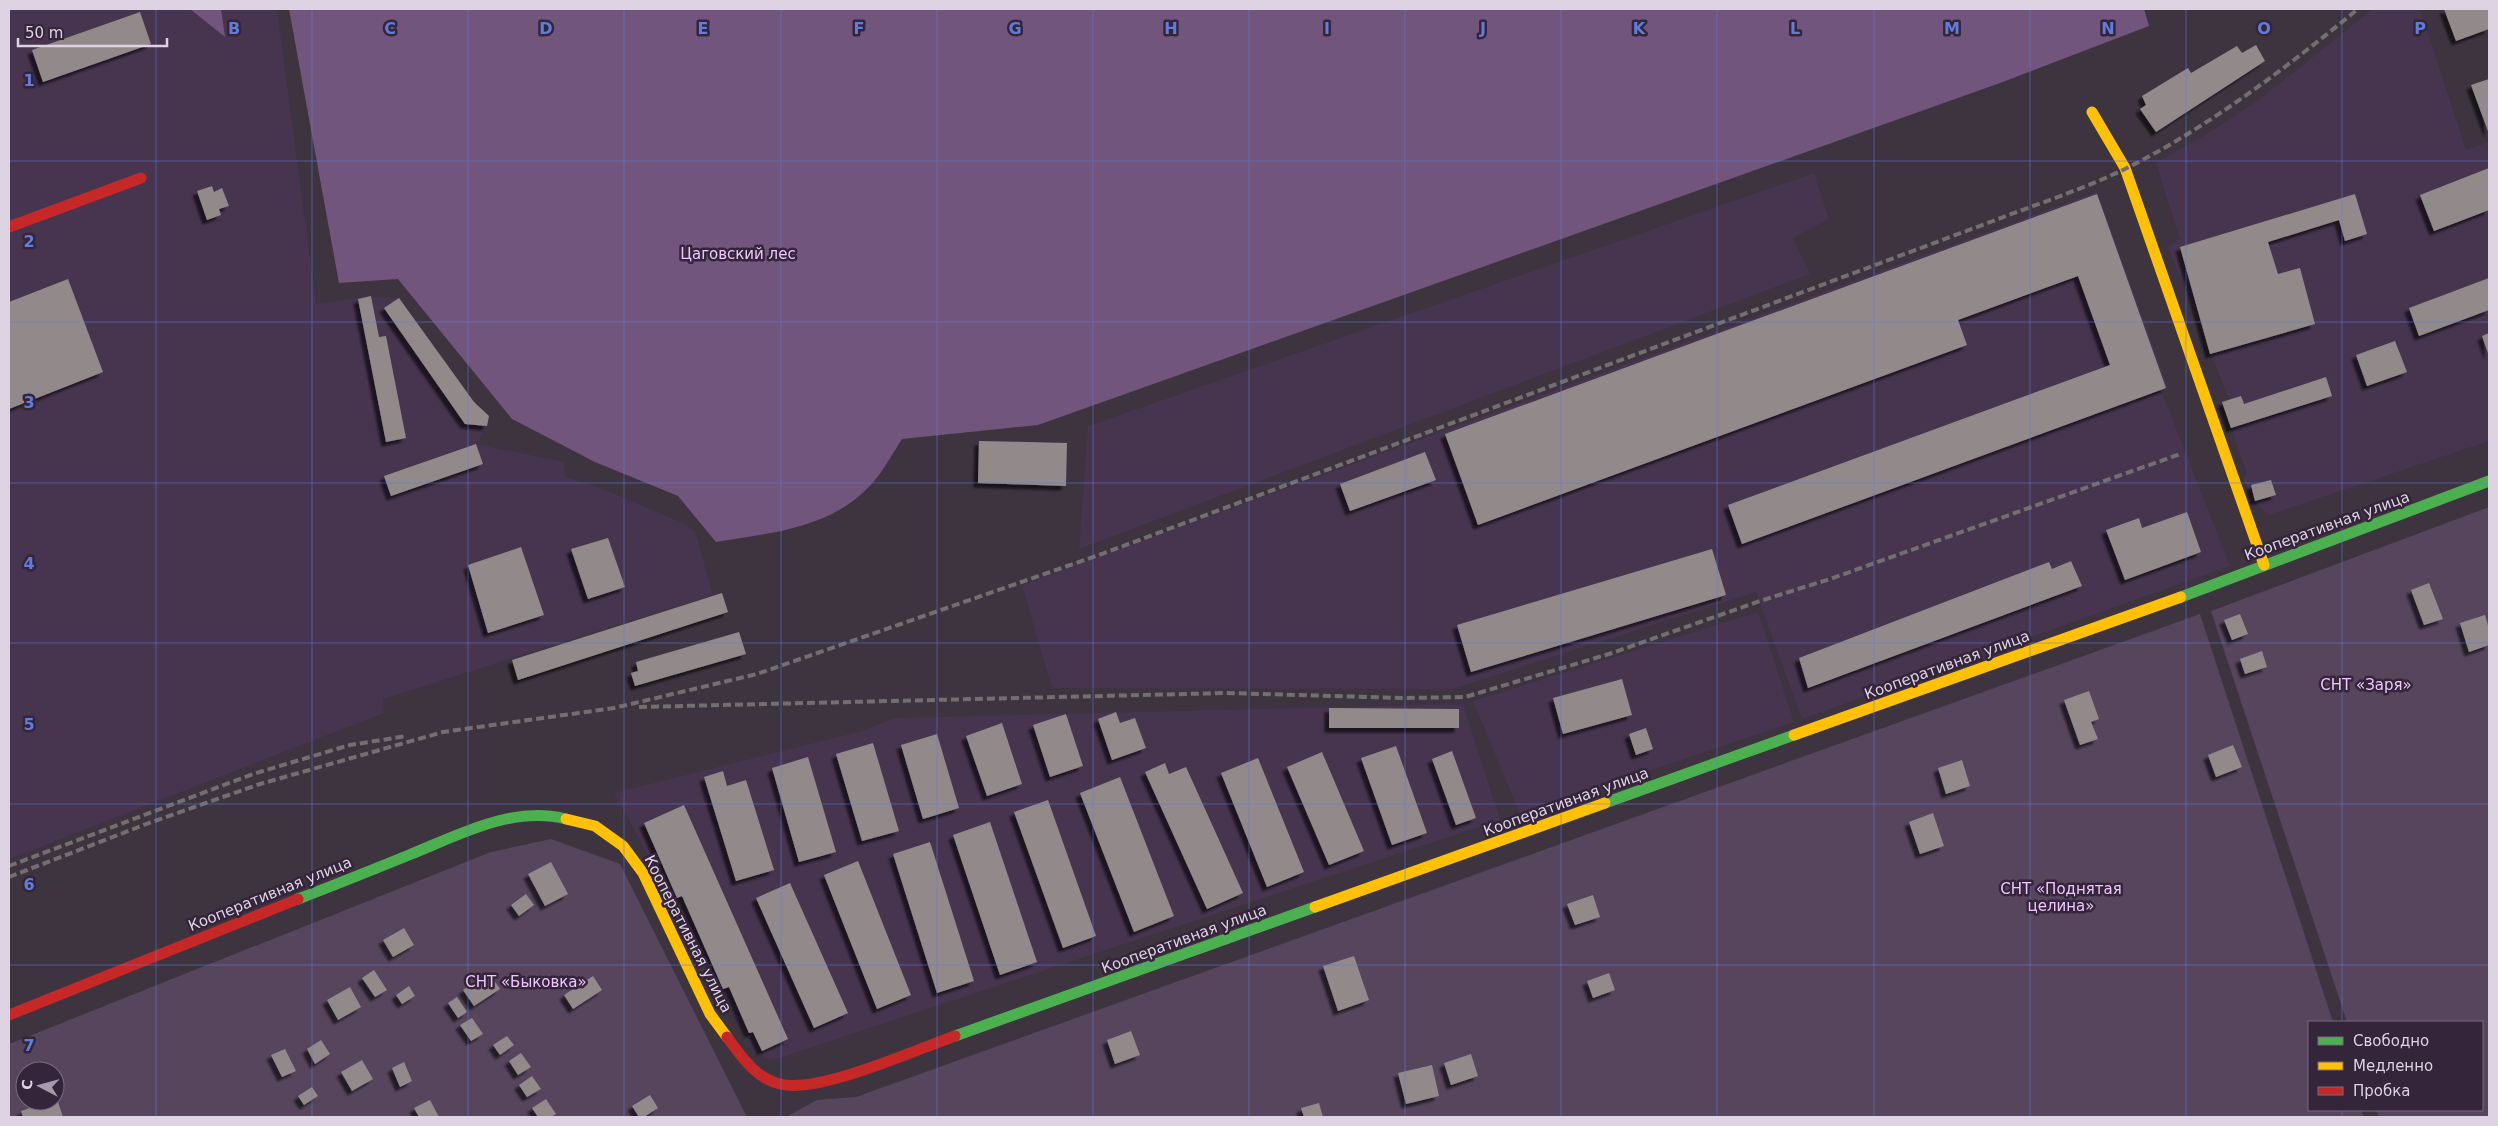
<svg xmlns="http://www.w3.org/2000/svg" width="2498" height="1126" viewBox="0 0 2498 1126" font-family="'DejaVu Sans',sans-serif">
	<style>
		.built { fill: #47344f }
		.green { fill: #56455d; fill-rule: evenodd }
		.forest { fill: #71557c }
		.building { fill: #928a8a; filter: url(#shadow) }
		.lines { fill: none; stroke-linecap: round; stroke-linejoin: round }
		.fast { stroke: #4caf50; stroke-width: 11 }
		.slow { stroke: #ffc107; stroke-width: 11 }
		.jam { stroke: #c62828; stroke-width: 11 }
		.rail { stroke: #736f70; stroke-width: 4; stroke-dasharray: 8 4; stroke-linecap: butt }
		.grid { fill: none; stroke: #617ddc; stroke-width: 1; stroke-opacity: 0.55 }
		.labels { text-anchor: middle; dominant-baseline: central; stroke-width: 5; stroke-linejoin: round; paint-order: stroke }
		.park-label { font-size: 15px; fill: #eec6fd; stroke: #35253b }
		.street-label { font-size: 15px; fill: #ded3e2; stroke: #35253b }
		.grid-label { font-size: 16px; text-anchor: middle; font-weight: bold; fill: #617ddc; stroke: #35253b; stroke-width: 5; stroke-linejoin: round; paint-order: stroke }
	</style>
	<defs>
		<filter id="shadow"><feDropShadow dx="-4.5" dy="4.5" stdDeviation="1" flood-color="#0009"/></filter>
	</defs>
	<rect width="100%" height="100%" fill="#3d3440"/>
	<path class="built" d="M 9,9 L 277,9 L 316,304 L 371,296 L 399,298 L 474,402 L 489,416 L 487,426 L 476,444 L 564,462 L 565,477 L 601,488 L 683,523 L 695,531 L 713,595 L 383,699 L 384,713 L 9,859 Z
		M 2373,9 L 2420,9 L 2466,150 L 2489,142 L 2489,441 L 2269,515 L 2252,499 L 2243,478 L 2247,473 L 2222,402 L 2229,399 L 2168,247 L 2180,239 L 2156,163 L 2210,132 L 2264,96 Z
		M 1814,173 L 1829,219 L 1793,238 L 1810,274 L 1079,549 L 1088,426 Z
		M 2097,192 L 2168,387 L 2161,390 L 2230,566 L 1802,719 L 1756,592 L 1452,689 L 1052,688 L 1022,585 Z
		M 1758,612 L 1794,722 L 1520,814 L 1473,701 Z
		M 1463,704 L 1500,820 L 773,1060 L 754,1053 L 707,961 L 614,793 L 862,731 L 894,718 Z"/>
	<path class="green" d="M 2489,507 L 2489,1117 L 2379,1117 L 2376,1110 L 2482,1110 L 2482,1022 L 2347,1022 L 2211,611 Z
		M 2200,614 L 2333,1022 L 2309,1022 L 2309,1110 L 2361,1110 L 2364,1117 L 786,1117 L 817,1100 L 856,1097 Z
		M 551,839 L 620,864 L 747,1117 L 9,1117 L 9,1044 L 491,852 ZM 25,1071 L 55,1071 L 55,1101 L 25,1101 Z"/>
	<path class="forest" d="M 190,9 L 221,9 L 225,37 Z
		M 289,9 L 2144,9 L 2149,26 L 2000,83 L 1038,425 L 902,439 C 894,451 887,464 879,475 C 839,528 776,532 716,542 L 678,496 L 595,462 L 512,419 L 398,279 L 339,283 Z"/>
	<path class="building" d="M 2444,9 L 2489,9 L 2489,29 L 2456,41 Z
		M 140,12 L 151,44 L 43,82 L 32,50 Z
		M 2256,45 L 2265,61 L 2156,132 L 2140,109 L 2146,105 L 2142,96 L 2188,68 L 2191,73 L 2237,46 L 2242,53 Z
		M 2489,79 L 2489,134 L 2471,85 Z
		M 2489,168 L 2489,210 L 2434,231 L 2420,195 Z
		M 212,186 L 214,192 L 222,188 L 229,206 L 219,209 L 221,215 L 207,220 L 197,191 Z
		M 2097,194 L 2166,388 L 1742,544 L 1728,505 L 2110,365 L 2078,276 L 1958,320 L 1967,345 L 1478,525 L 1445,434 Z
		M 2355,194 L 2367,234 L 2345,241 L 2339,220 L 2268,242 L 2278,274 L 2300,268 L 2315,324 L 2210,354 L 2180,247 Z
		M 2489,278 L 2489,310 L 2419,336 L 2409,308 Z
		M 68,279 L 103,372 L 9,409 L 9,302 Z
		M 371,296 L 379,337 L 386,336 L 406,438 L 386,442 L 358,299 Z
		M 399,298 L 474,402 L 489,416 L 487,426 L 465,424 L 384,308 Z
		M 2489,333 L 2489,356 L 2482,336 Z
		M 2395,341 L 2407,372 L 2367,386 L 2356,355 Z
		M 2326,377 L 2332,396 L 2231,428 L 2222,402 L 2241,396 L 2244,404 Z
		M 979,441 L 1067,443 L 1066,486 L 978,483 Z
		M 476,444 L 483,464 L 391,496 L 384,476 Z
		M 1425,452 L 1436,480 L 1350,511 L 1340,484 Z
		M 2271,480 L 2276,495 L 2255,501 L 2251,485 Z
		M 2187,512 L 2201,552 L 2125,580 L 2106,530 L 2139,518 L 2142,528 Z
		M 608,538 L 625,587 L 588,599 L 571,549 Z
		M 521,547 L 544,615 L 488,633 L 468,565 Z
		M 1712,549 L 1726,595 L 1471,672 L 1457,625 Z
		M 2071,561 L 2082,586 L 1808,688 L 1799,658 L 2049,562 L 2052,569 Z
		M 2429,583 L 2443,619 L 2424,625 L 2411,590 Z
		M 722,593 L 728,612 L 518,680 L 512,660 Z
		M 2240,614 L 2248,634 L 2232,640 L 2224,620 Z
		M 2485,615 L 2489,629 L 2489,645 L 2469,652 L 2460,623 Z
		M 739,632 L 746,654 L 635,686 L 631,673 L 638,671 L 636,662 Z
		M 2262,651 L 2267,667 L 2245,674 L 2240,659 Z
		M 1622,679 L 1632,715 L 1563,734 L 1553,698 Z
		M 2089,691 L 2099,719 L 2091,722 L 2098,739 L 2080,745 L 2064,700 Z
		M 1329,708 L 1459,709 L 1459,728 L 1329,728 Z
		M 1116,712 L 1120,723 L 1135,718 L 1146,748 L 1112,760 L 1098,719 Z
		M 1066,714 L 1083,766 L 1050,777 L 1033,725 Z
		M 1002,723 L 1022,784 L 987,796 L 966,736 Z
		M 1646,728 L 1653,749 L 1636,755 L 1629,734 Z
		M 937,734 L 959,808 L 923,819 L 901,745 Z
		M 873,743 L 899,831 L 862,841 L 836,754 Z
		M 2233,745 L 2242,767 L 2216,777 L 2208,755 Z
		M 1396,746 L 1427,833 L 1392,845 L 1361,758 Z
		M 1452,751 L 1476,818 L 1456,825 L 1432,759 Z
		M 1322,752 L 1364,851 L 1329,865 L 1287,767 Z
		M 808,757 L 836,852 L 799,862 L 772,768 Z
		M 1258,758 L 1304,872 L 1267,887 L 1221,773 Z
		M 1962,760 L 1970,786 L 1946,794 L 1938,768 Z
		M 1165,763 L 1169,774 L 1186,767 L 1243,893 L 1207,909 L 1145,772 Z
		M 723,771 L 727,786 L 746,780 L 774,870 L 736,881 L 704,777 Z
		M 1120,777 L 1174,916 L 1134,932 L 1080,793 Z
		M 1048,800 L 1096,936 L 1063,948 L 1014,812 Z
		M 684,805 L 788,1039 L 762,1051 L 753,1032 L 749,1033 L 729,987 L 723,989 L 682,896 L 677,898 L 644,823 Z
		M 1933,813 L 1944,846 L 1920,854 L 1909,822 Z
		M 990,822 L 1037,962 L 1000,975 L 953,835 Z
		M 930,842 L 974,981 L 937,993 L 893,854 Z
		M 858,861 L 911,995 L 877,1009 L 824,875 Z
		M 551,862 L 568,894 L 545,906 L 528,874 Z
		M 790,883 L 848,1013 L 814,1028 L 756,898 Z
		M 526,894 L 534,905 L 519,916 L 511,905 Z
		M 1593,895 L 1600,917 L 1575,925 L 1567,904 Z
		M 404,928 L 414,945 L 393,957 L 383,940 Z
		M 1354,956 L 1369,1000 L 1338,1011 L 1323,966 Z
		M 374,970 L 387,990 L 375,997 L 362,978 Z
		M 489,973 L 500,989 L 474,1006 L 463,990 Z
		M 1609,973 L 1615,990 L 1593,998 L 1587,981 Z
		M 593,976 L 602,990 L 573,1009 L 564,995 Z
		M 409,986 L 415,996 L 402,1004 L 396,995 Z
		M 350,987 L 361,1007 L 338,1020 L 327,1000 Z
		M 457,997 L 467,1012 L 458,1018 L 448,1003 Z
		M 472,1018 L 483,1034 L 471,1041 L 460,1025 Z
		M 1131,1031 L 1140,1055 L 1115,1064 L 1107,1040 Z
		M 507,1036 L 514,1045 L 500,1055 L 493,1045 Z
		M 321,1040 L 330,1054 L 315,1064 L 307,1049 Z
		M 285,1049 L 296,1071 L 282,1077 L 271,1055 Z
		M 521,1053 L 531,1067 L 518,1075 L 509,1061 Z
		M 1471,1054 L 1478,1076 L 1451,1085 L 1444,1063 Z
		M 362,1060 L 373,1079 L 352,1091 L 341,1072 Z
		M 404,1062 L 412,1081 L 400,1087 L 392,1068 Z
		M 1432,1065 L 1439,1096 L 1406,1104 L 1398,1073 Z
		M 532,1076 L 541,1089 L 527,1097 L 519,1085 Z
		M 312,1087 L 318,1096 L 304,1105 L 298,1096 Z
		M 650,1095 L 658,1108 L 644,1117 L 639,1117 L 632,1106 Z
		M 57,1099 L 63,1117 L 23,1117 L 21,1111 Z
		M 546,1099 L 556,1114 L 551,1117 L 538,1117 L 532,1108 Z
		M 430,1100 L 439,1117 L 419,1117 L 414,1108 Z
		M 1319,1103 L 1323,1117 L 1304,1117 L 1301,1108 Z"/>
	<g class="lines">
		<path class="fast" d="M 2181,597 L 2489,481
			M 1605,803 L 1794,735
			M 298,899 C 335,885 372,870 409,855 C 457,836 512,805 566,819
			M 955,1036 L 1315,907"/>
		<path class="slow" d="M 2092,112 L 2125,168 L 2264,565
			M 1794,735 L 2181,597
			M 566,819 L 595,826 L 623,846 L 643,873 L 710,1014 L 727,1037
			M 1315,907 L 1605,803"/>
		<path class="jam" d="M 9,227 L 141,178
			M 9,1015 L 298,899
			M 727,1037 C 741,1056 755,1078 780,1084 C 818,1094 915,1050 955,1036"/>
		<path class="rail" d="M 639,707 L 1227,693 L 1404,698 L 1465,697 L 1609,654 L 1760,601 L 1830,579 L 2180,454
			M 9,866 L 253,774 L 350,745 L 407,736
			M 9,877 L 149,823 L 260,784 L 443,732 L 614,708 L 757,674 L 1099,555 L 1993,221 C 2037,204 2084,189 2127,168 C 2210,126 2286,68 2358,9"/>
	</g>
	<path class="grid" d="M 156,9 L 156,1117M 312,9 L 312,1117M 468,9 L 468,1117M 624,9 L 624,1117M 781,9 L 781,1117M 937,9 L 937,1117M 1093,9 L 1093,1117M 1249,9 L 1249,1117M 1405,9 L 1405,1117M 1561,9 L 1561,1117M 1717,9 L 1717,1117M 1874,9 L 1874,1117M 2030,9 L 2030,1117M 2186,9 L 2186,1117M 2342,9 L 2342,1022M 9,161 L 2489,161M 9,322 L 2489,322M 9,483 L 2489,483M 9,643 L 2489,643M 9,804 L 2489,804M 9,965 L 2489,965M 2342,1110 L 2342,1117"/>
	<g class="labels">
		<g class="park-label">
			<text x="738" y="254">Цаговский лес</text>
			<text x="2366" y="685">СНТ «Заря»</text>
			<text x="2061" y="889">СНТ «Поднятая<tspan x="2061" dy="17">целина»</tspan></text>
			<text x="526" y="982">СНТ «Быковка»</text>
		</g>
		<g class="street-label">
			<text transform="translate(2327 526) rotate(-20)">Кооперативная улица</text>
			<text transform="translate(1947 665) rotate(-20)">Кооперативная улица</text>
			<text transform="translate(1566 802) rotate(-20)">Кооперативная улица</text>
			<text transform="translate(270 894) rotate(-22)">Кооперативная улица</text>
			<text transform="translate(688 934) rotate(63)">Кооперативная улица</text>
			<text transform="translate(1184 939) rotate(-20)">Кооперативная улица</text>
		</g>
	</g>
	<g class="grid-label">
		<text x="234" y="34">B</text>
		<text x="390" y="34">C</text>
		<text x="546" y="34">D</text>
		<text x="703" y="34">E</text>
		<text x="859" y="34">F</text>
		<text x="1015" y="34">G</text>
		<text x="1171" y="34">H</text>
		<text x="1327" y="34">I</text>
		<text x="1483" y="34">J</text>
		<text x="1639" y="34">K</text>
		<text x="1795" y="34">L</text>
		<text x="1952" y="34">M</text>
		<text x="2108" y="34">N</text>
		<text x="2264" y="34">O</text>
		<text x="2420" y="34">P</text>
		<text x="29" y="86">1</text>
		<text x="29" y="247">2</text>
		<text x="29" y="408">3</text>
		<text x="29" y="569">4</text>
		<text x="29" y="730">5</text>
		<text x="29" y="890">6</text>
		<text x="29" y="1051">7</text>
	</g>
	<rect width="2498" height="1126" fill="none" stroke="#ded3e2" stroke-width="20"/>
	<rect x="2308" y="1021" width="175" height="90" fill="#35253b" stroke="#796b7e"/>
	<rect x="2318" y="1037" width="25" height="8" fill="#4caf50" stroke="#796b7e"/>
	<text x="2353" y="1046" font-size="15" fill="#ded3e2">Свободно</text>
	<rect x="2318" y="1062" width="25" height="8" fill="#ffc107" stroke="#796b7e"/>
	<text x="2353" y="1071" font-size="15" fill="#ded3e2">Медленно</text>
	<rect x="2318" y="1087" width="25" height="8" fill="#c62828" stroke="#796b7e"/>
	<text x="2353" y="1096" font-size="15" fill="#ded3e2">Пробка</text>
	<g transform="translate(40 1086) rotate(276)"><circle r="24" fill="#35253b" stroke="#796b7e"/>
	<path d="M0-4L9 19L0 12L-9 19Z" fill="#a69ba9"/>
	<text y="-8" font-size="14" font-weight="bold" text-anchor="middle" fill="#ded3e2">С</text>
	</g>
	<path d="M18 38v8h149v-8" fill="none" stroke="#ded3e2" stroke-width="2.5"/>
	<text x="25" y="38" font-size="15" fill="#ded3e2" stroke="#35253b" stroke-width="4" paint-order="stroke">50 m</text>
</svg>
